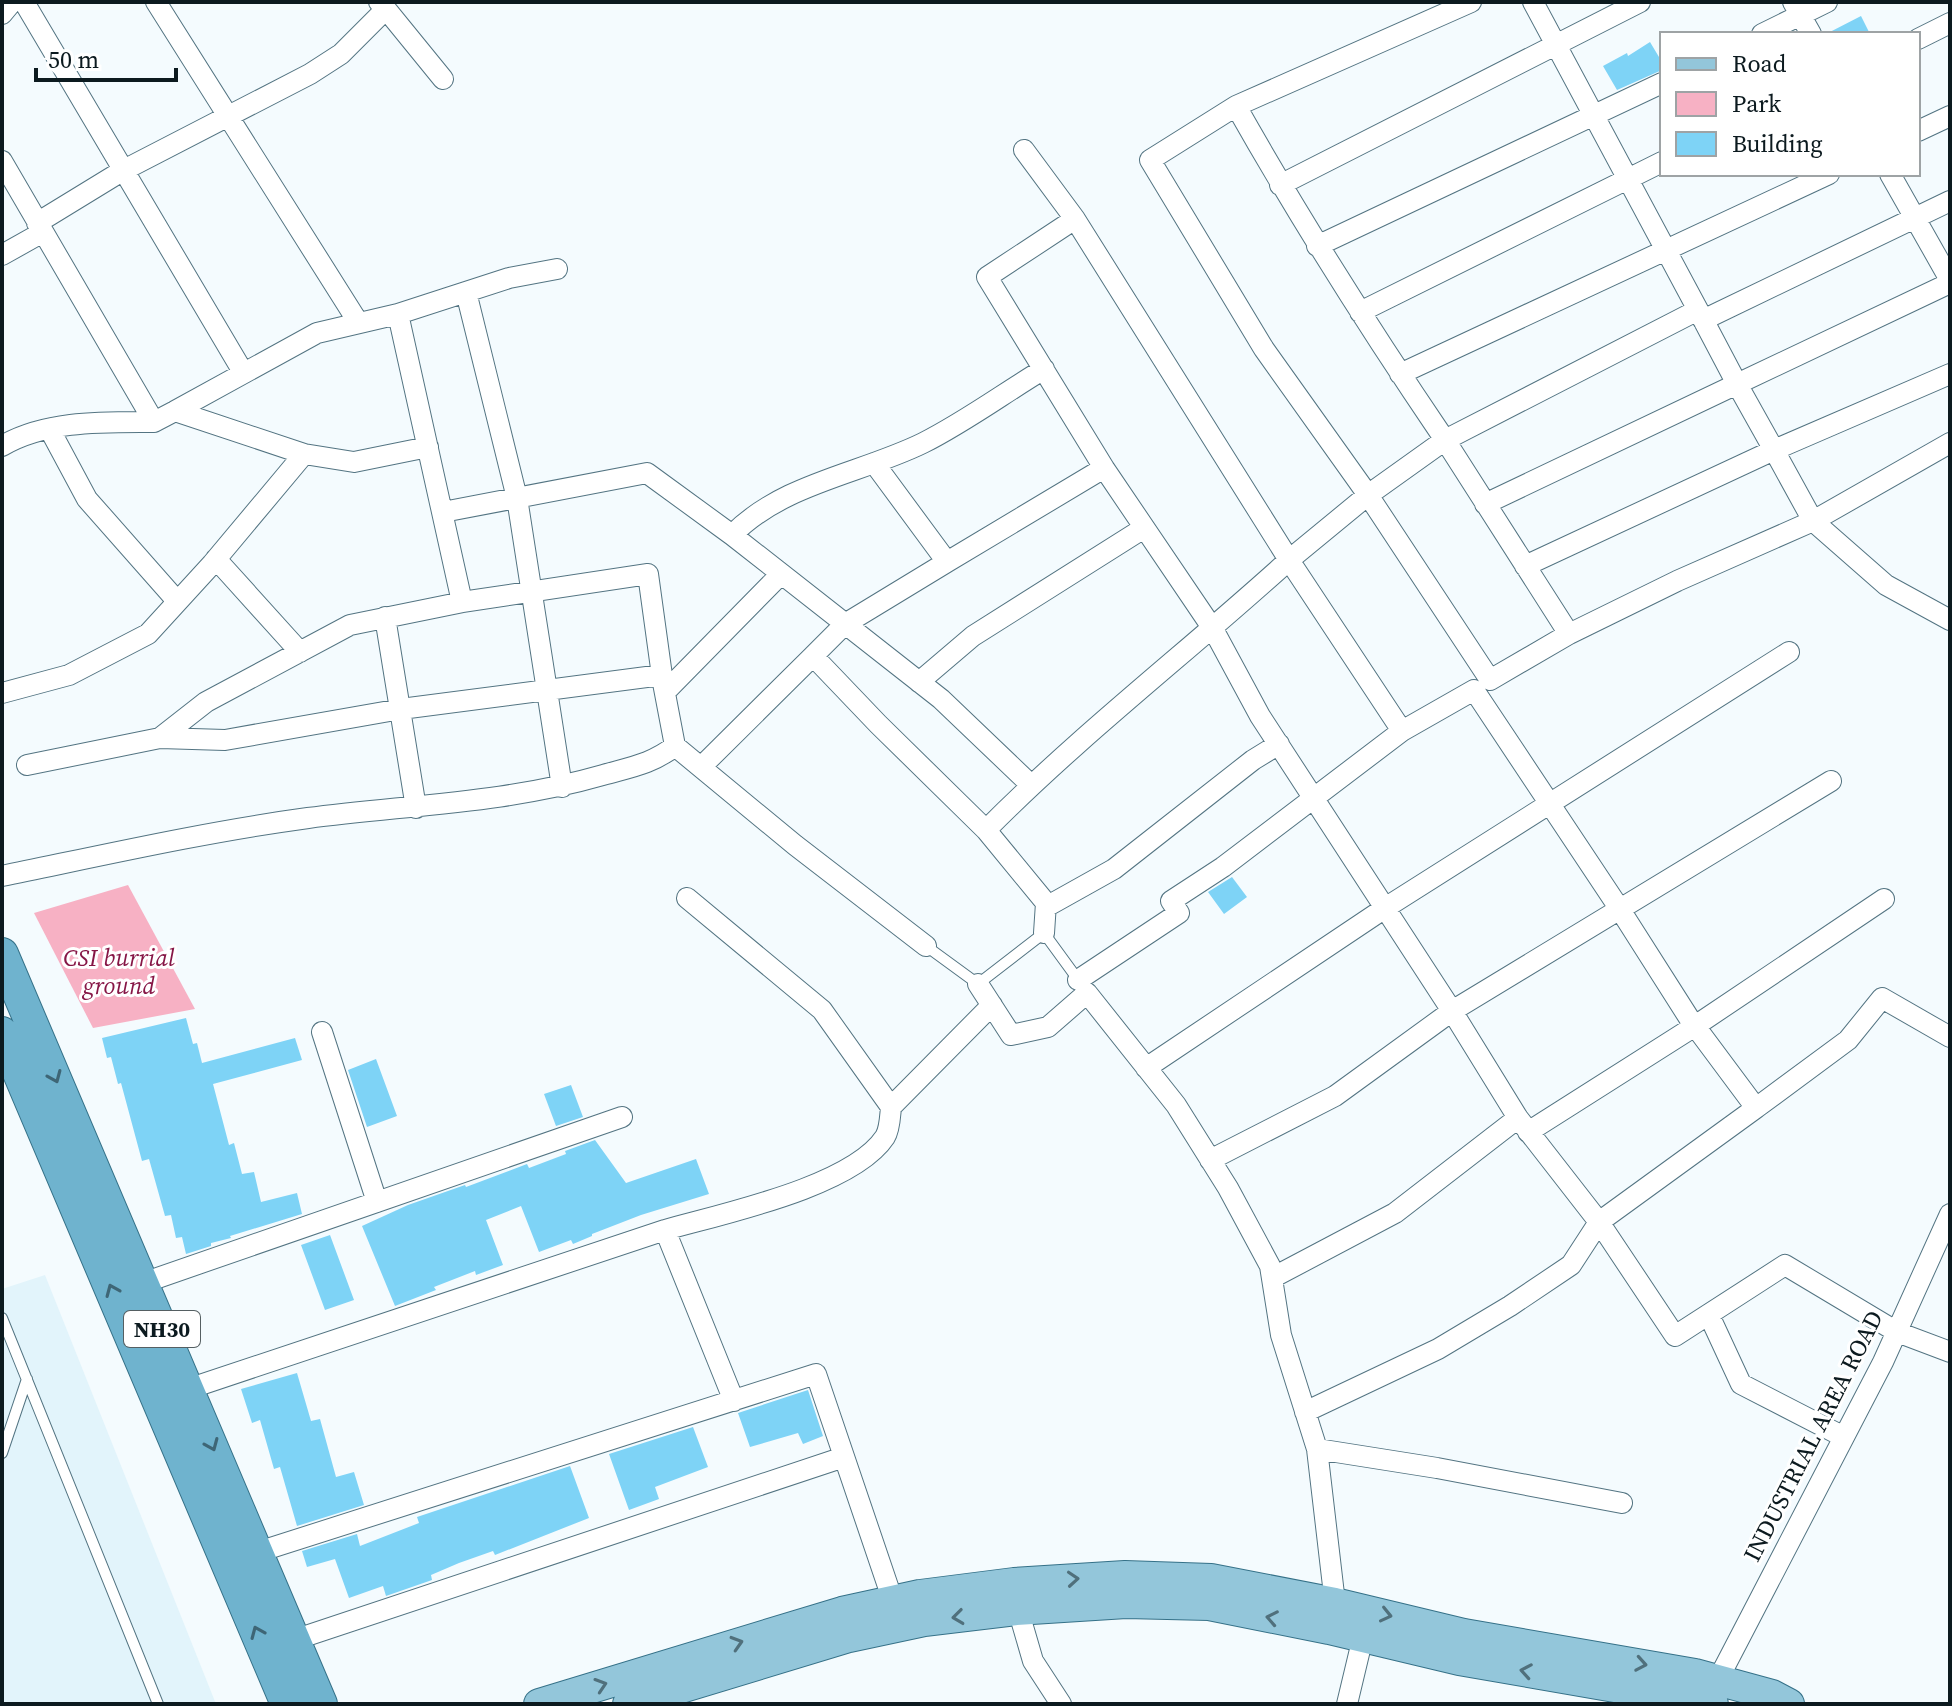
<svg xmlns="http://www.w3.org/2000/svg" width="1952" height="1706" viewBox="0 0 1952 1706" font-family="'Source Serif 4',serif">
	<style>
		.built { fill: #e2f4fb }
		.green { fill: #f7b1c4 }
		.building { fill: #7ed3f6 }
		.lines { fill: none; stroke-linecap: round; stroke-linejoin: round }
		.service-casing { stroke: #537482; stroke-width: 12 }
		.minor-casing { stroke: #537482; stroke-width: 22 }
		.primary-casing { stroke: #357188; stroke-width: 32 }
		.trunk-casing { stroke: #357188; stroke-width: 34 }
		.service { stroke: #fff; stroke-width: 10 }
		.minor { stroke: #fff; stroke-width: 20 }
		.primary { stroke: #93c6da; stroke-width: 30 }
		.trunk { stroke: #6fb3ce; stroke-width: 32 }
		.oneway { stroke: #3e6676 }
		.oneway2 { stroke: #50707c }
		.labels { text-anchor: middle; dominant-baseline: central; stroke-width: 6; stroke-linejoin: round; paint-order: stroke }
		.shield { fill: #fff; stroke: #555f62; stroke-width: 2 }
		.shield-label { font-size: 22px; font-weight: bold; fill: #0c1a1f }
		.park-label { font-size: 24px; font-style: italic; fill: #861646; stroke: #fff }
		.street-label { font-size: 24px; fill: #0c1a1f; stroke: #fff }
	</style>
	<rect width="100%" height="100%" fill="#f4fbfe"/>
	<path class="built" d="M 45,1275 L 216,1704 L 2,1704 L 2,1289 Z"/>
	<path class="green" d="M 128,885 L 195,1009 L 93,1028 L 34,913 Z"/>
	<path class="building" d="M 1861,16 L 1870,34 L 1826,34 Z
		M 1650,42 L 1662,62 L 1662,70 L 1617,90 L 1603,66 L 1627,53 L 1628,56 Z
		M 1232,877 L 1247,897 L 1224,914 L 1208,892 Z
		M 186,1018 L 193,1044 L 197,1043 L 202,1063 L 295,1038 L 302,1060 L 213,1084 L 229,1145 L 234,1143 L 242,1174 L 254,1172 L 261,1202 L 297,1193 L 302,1214 L 230,1236 L 231,1238 L 211,1243 L 211,1246 L 186,1254 L 182,1237 L 176,1238 L 171,1215 L 165,1216 L 149,1159 L 142,1161 L 121,1083 L 118,1084 L 111,1057 L 107,1058 L 102,1038 Z
		M 376,1059 L 397,1116 L 367,1127 L 348,1070 Z
		M 571,1085 L 583,1117 L 556,1126 L 544,1094 Z
		M 595,1140 L 626,1183 L 696,1159 L 709,1194 L 641,1215 L 592,1234 L 592,1236 L 573,1244 L 571,1240 L 539,1252 L 521,1206 L 486,1220 L 503,1265 L 476,1275 L 475,1271 L 434,1287 L 436,1290 L 395,1306 L 362,1226 L 408,1205 L 465,1185 L 466,1187 L 527,1164 L 529,1168 L 566,1154 L 565,1151 Z
		M 330,1235 L 354,1300 L 325,1310 L 301,1245 Z
		M 297,1373 L 311,1421 L 320,1419 L 336,1477 L 354,1472 L 364,1505 L 297,1526 L 280,1467 L 274,1469 L 260,1420 L 252,1423 L 241,1389 Z
		M 808,1390 L 823,1436 L 803,1444 L 798,1433 L 750,1447 L 738,1413 Z
		M 693,1427 L 708,1467 L 655,1487 L 659,1499 L 629,1510 L 609,1454 Z
		M 570,1466 L 589,1518 L 495,1555 L 493,1551 L 459,1563 L 431,1575 L 432,1580 L 386,1596 L 383,1586 L 349,1598 L 335,1559 L 307,1567 L 302,1551 L 357,1534 L 360,1546 L 419,1523 L 417,1517 Z"/>
	<g class="lines">
		<defs>
			<path id="service" d="M 926,946 L 978,984 L 1044,933 L 1079,981
				M 2,1318 L 158,1704
				M 2,1453 L 27,1379"/>
			<path id="minor" d="M 24,2 L 243,372
				M 156,2 L 358,322
				M 1533,2 L 1698,310
				M 1793,2 L 1811,34
				M 386,9 L 443,79
				M 2,14 L 12,2
				M 1762,34 L 1827,2
				M 1918,39 L 1950,23
				M 1236,106 L 1471,2
				M 1918,131 L 1950,116
				M 1024,150 L 1075,219 L 1289,560 L 1368,495 L 1445,440 C 1371,331 1301,221 1236,106 L 1150,160 L 1264,349 L 1368,495 L 1490,680 L 1569,634
				M 2,161 L 154,422 L 175,411
				M 1890,174 L 1950,280
				M 1280,185 L 1640,2
				M 1075,219 L 987,277 L 1104,468
				M 37,223 L 122,171 L 310,74 L 341,54 L 386,9 L 379,2
				M 1317,246 L 1662,83
				M 2,255 L 43,232
				M 466,292 L 517,498 L 562,787
				M 1360,312 L 1662,162
				M 398,314 L 509,278 L 557,269
				M 1703,320 L 1950,201
				M 1400,374 L 1829,174
				M 1950,374 L 1774,450 L 1813,521 L 1950,443
				M 50,430 L 87,499 L 177,601
				M 2,446 C 46,420 104,422 154,422
				M 304,454 L 354,462 L 428,447
				M 874,463 L 947,562 L 845,624 L 813,656 L 878,724 L 986,830
				M 1485,504 L 1737,384 L 1698,310 L 1445,440 L 1569,634 L 1677,581 L 1813,521 L 1886,585 L 1950,620
				M 443,512 L 647,473 L 732,535 C 783,483 860,474 923,443 C 965,422 1004,393 1044,369
				M 732,535 L 941,699 L 1031,785
				M 216,559 L 300,652
				M 947,562 L 1104,468 L 1213,629 L 1260,716 L 1452,1011 L 1831,781
				M 1525,566 L 1774,450 L 1737,384 L 1950,283
				M 385,617 L 416,808
				M 919,682 L 973,636 L 1144,528
				M 665,692 L 781,574
				M 2,693 L 69,675 L 148,634 L 212,564 L 304,454 L 175,411 L 317,333 L 398,314 L 462,602 L 648,574 L 663,683 L 675,746 L 795,845 L 926,946
				M 160,738 L 225,740 L 401,709 L 662,675
				M 27,765 L 160,738 L 206,702 L 350,625 L 463,602
				M 701,767 L 813,656
				M 2,876 C 104,855 205,832 308,818 C 407,805 506,803 603,775 C 631,767 652,764 675,746
				M 687,898 L 822,1010 L 891,1107 L 992,1005
				M 1046,907 L 1114,869 L 1253,760 L 1279,744
				M 1044,933 L 1046,903 L 986,830 C 1081,734 1189,651 1289,560 L 1402,731
				M 1078,980 L 1179,913 L 1171,901 L 1223,867 L 1402,731 L 1474,690 L 1619,908 L 1689,1018 L 1756,1108 L 1848,1040 L 1882,998 L 1950,1037
				M 978,984 L 1011,1035 L 1048,1027 L 1087,993 L 1176,1105 L 1228,1188 L 1270,1266 L 1281,1335 L 1317,1449 L 1335,1603 L 1333,1613
				M 322,1032 L 377,1202
				M 1146,1068 L 1385,908 L 1789,652
				M 1528,1132 L 1695,1026 L 1884,899
				M 1210,1160 L 1335,1096 L 1452,1011 L 1518,1118 L 1599,1222 L 1675,1336 L 1785,1265 L 1897,1332 L 1950,1352
				M 665,1230 C 721,1214 852,1187 885,1137 C 890,1129 890,1116 891,1107
				M 1272,1278 L 1395,1213 L 1518,1118
				M 143,1283 L 622,1117
				M 1709,1315 L 1741,1384 L 1844,1437
				M 188,1389 L 665,1230 L 734,1401
				M 1305,1412 L 1438,1349 L 1510,1306 L 1571,1265 L 1599,1222 L 1756,1108
				M 1317,1449 L 1437,1468 L 1622,1503
				M 258,1552 L 816,1374 L 893,1601
				M 1015,1599 L 1033,1661 L 1061,1704
				M 294,1640 L 844,1457
				M 1712,1691 L 1883,1362 L 1950,1214
				M 1347,1704 L 1363,1637"/>
			<path id="primary" d="M 539,1704 L 842,1612 L 920,1595 L 1014,1583 L 1125,1576 L 1211,1579 L 1335,1603 L 1464,1634 L 1695,1674 L 1772,1695 L 1789,1704
				M 628,1704 L 849,1637 L 924,1621 L 1016,1610 L 1126,1603 L 1209,1605 L 1329,1629 L 1459,1660 L 1713,1704"/>
			<path id="trunk" d="M 2,954 L 321,1704
				M 2,1033 L 287,1704"/>
		</defs>
		<use href="#service" class="service-casing"/>
		<use href="#minor" class="minor-casing"/>
		<use href="#primary" class="primary-casing"/>
		<use href="#trunk" class="trunk-casing"/>
		<use href="#service" class="service"/>
		<use href="#minor" class="minor"/>
		<use href="#primary" class="primary"/>
		<use href="#trunk" class="trunk"/>
	</g>
	<defs><path id="oneway-chevron" d="M-2-3.5L2.5 0L-2 3.5" fill="none" stroke-width="1.6" stroke-linecap="round" stroke-linejoin="round" transform="scale(2)"/></defs>
	<g class="oneway">
		<use href="#oneway-chevron" transform="translate(55 1077) rotate(67)"/>
		<use href="#oneway-chevron" transform="translate(112 1290) rotate(-113)"/>
		<use href="#oneway-chevron" transform="translate(212 1445) rotate(67)"/>
		<use href="#oneway-chevron" transform="translate(257 1632) rotate(-113)"/>
	</g>
	<g class="oneway2">
		<use href="#oneway-chevron" transform="translate(1073 1579) rotate(-4)"/>
		<use href="#oneway-chevron" transform="translate(1386 1615) rotate(13)"/>
		<use href="#oneway-chevron" transform="translate(958 1617) rotate(173)"/>
		<use href="#oneway-chevron" transform="translate(1272 1618) rotate(-169)"/>
		<use href="#oneway-chevron" transform="translate(737 1643) rotate(-17)"/>
		<use href="#oneway-chevron" transform="translate(1641 1664) rotate(10)"/>
		<use href="#oneway-chevron" transform="translate(1526 1671) rotate(-170)"/>
		<use href="#oneway-chevron" transform="translate(601 1685) rotate(-18)"/>
	</g>
	<g class="labels">
		<rect class="shield" x="124" y="1311" width="76" height="36" rx="6"/>
		<g class="shield-label">
			<text x="162" y="1329">NH30</text>
		</g>
		<g class="park-label">
			<text x="119" y="957">CSI burrial<tspan x="119" dy="28">ground</tspan></text>
		</g>
		<g class="street-label">
			<text transform="translate(1813 1436) rotate(-63)">INDUSTRIAL AREA ROAD</text>
		</g>
	</g>
	<rect width="1952" height="1706" fill="none" stroke="#0c1a1f" stroke-width="8"/>
	<rect x="1660" y="32" width="260" height="144" fill="#ffffff" stroke="#9ea3a5" stroke-width="2"/>
	<rect x="1676" y="58" width="40" height="12" fill="#93c6da" stroke="#9ea3a5" stroke-width="2"/>
	<text x="1732" y="72" font-size="24" fill="#0c1a1f">Road</text>
	<rect x="1676" y="92" width="40" height="24" fill="#f7b1c4" stroke="#9ea3a5" stroke-width="2"/>
	<text x="1732" y="112" font-size="24" fill="#0c1a1f">Park</text>
	<rect x="1676" y="132" width="40" height="24" fill="#7ed3f6" stroke="#9ea3a5" stroke-width="2"/>
	<text x="1732" y="152" font-size="24" fill="#0c1a1f">Building</text>
	<path d="M36 68v12h140v-12" fill="none" stroke="#0c1a1f" stroke-width="4"/>
	<text x="48" y="68" font-size="24" fill="#0c1a1f" stroke="#ffffff" stroke-width="6" paint-order="stroke">50 m</text>
</svg>
